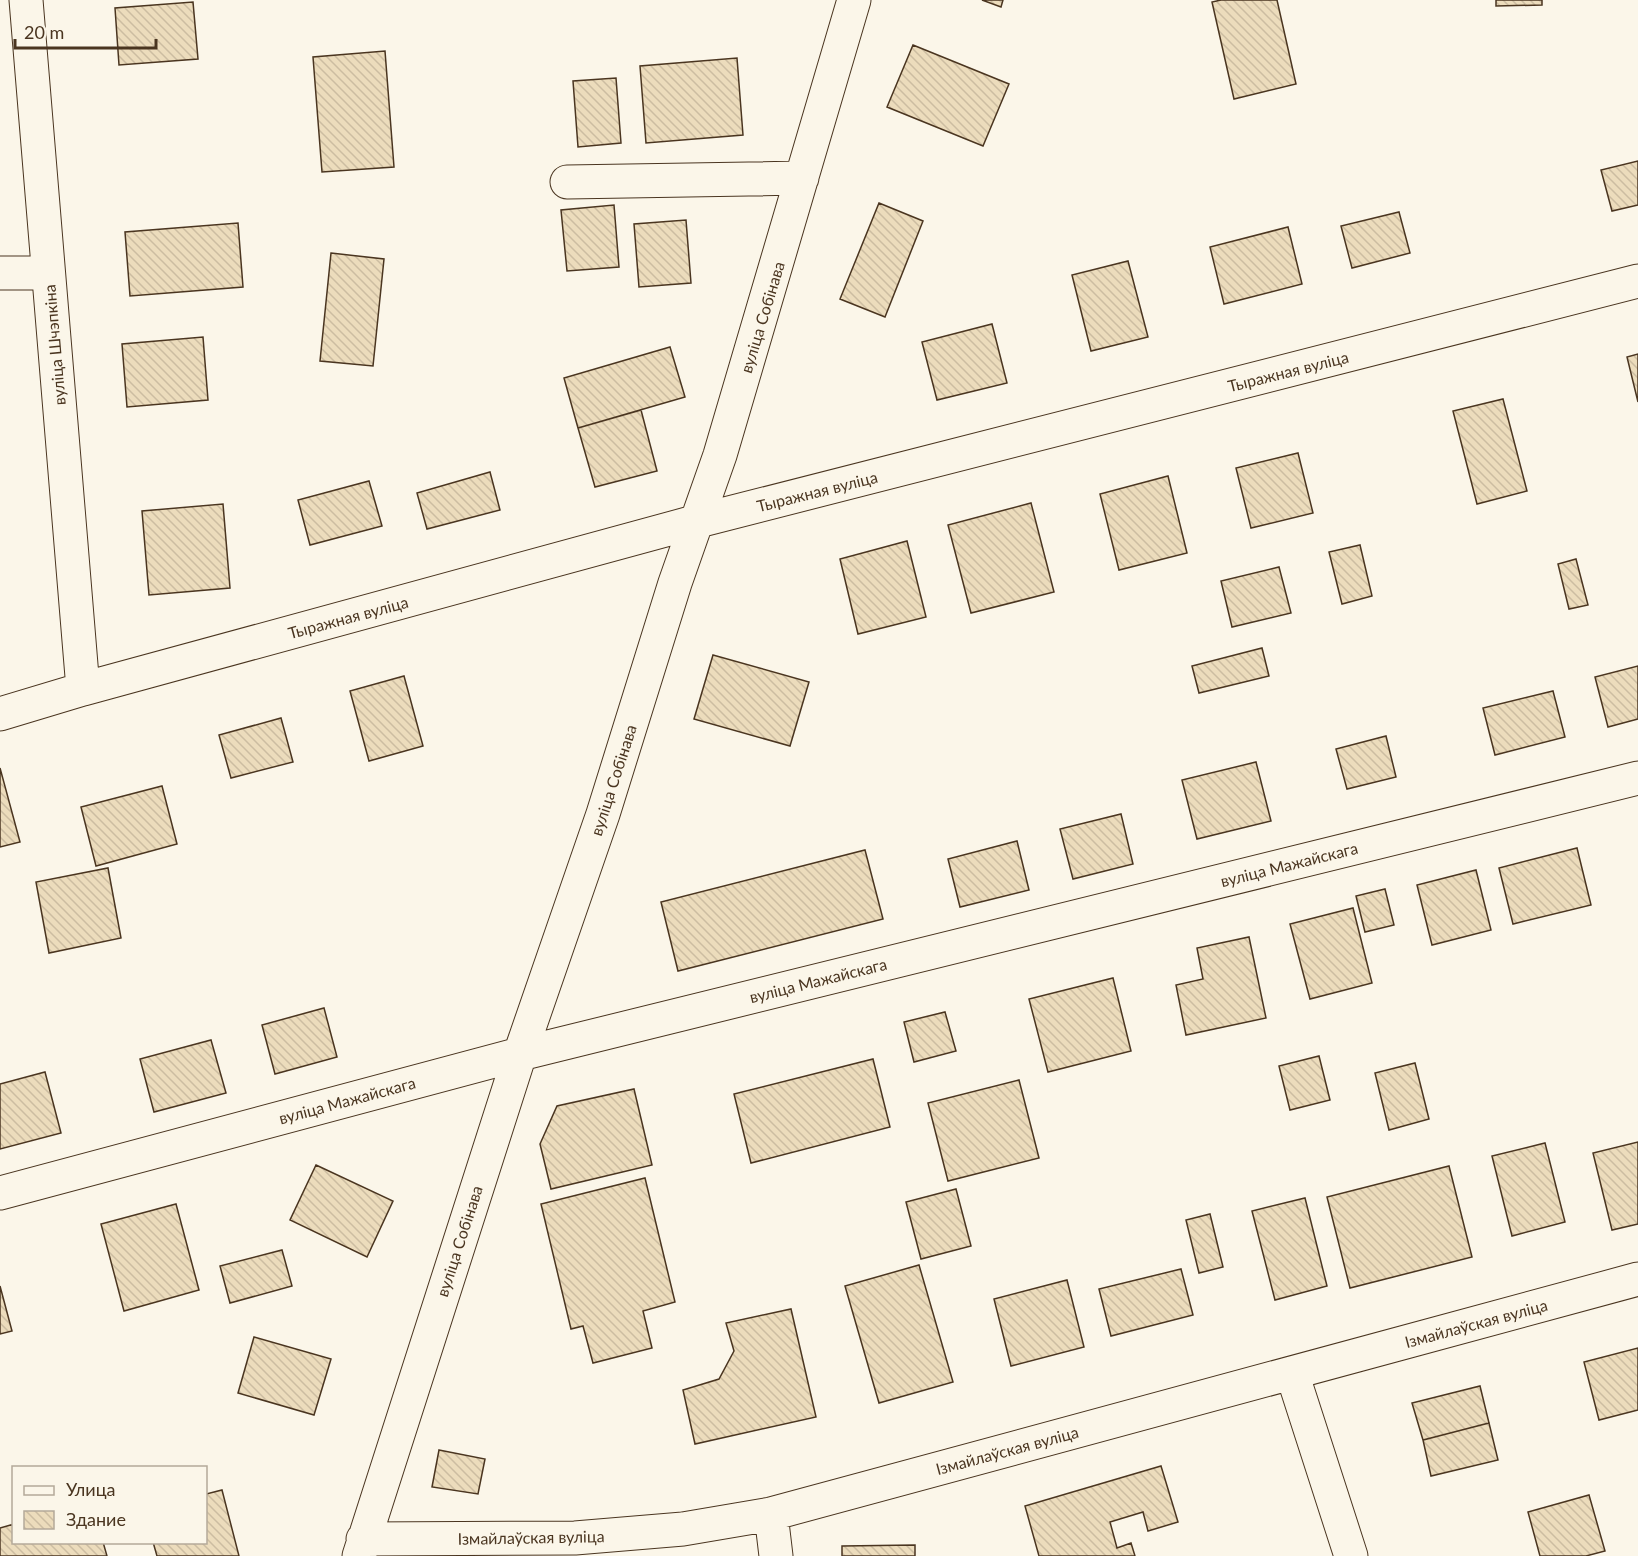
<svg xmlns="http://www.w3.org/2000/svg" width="1638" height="1556" viewBox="0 0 1638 1556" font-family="Lato,sans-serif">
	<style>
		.building { fill: url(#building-back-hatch); stroke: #4a3520; stroke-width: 1.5 }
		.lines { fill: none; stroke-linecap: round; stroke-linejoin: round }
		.minor-casing { stroke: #4a3520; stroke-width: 35 }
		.minor { stroke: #fbf6e9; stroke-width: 33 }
		.labels { text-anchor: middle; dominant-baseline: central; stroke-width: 4.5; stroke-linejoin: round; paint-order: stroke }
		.street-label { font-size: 16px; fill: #4a3520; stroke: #fbf6e9 }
	</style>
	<defs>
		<pattern id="building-back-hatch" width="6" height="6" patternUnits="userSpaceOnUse" patternTransform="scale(1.5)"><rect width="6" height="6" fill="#ecdcbc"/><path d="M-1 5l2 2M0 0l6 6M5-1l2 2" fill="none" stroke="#ccbda1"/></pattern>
	</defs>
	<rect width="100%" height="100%" fill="#fbf6e9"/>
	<path class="building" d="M 982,0 L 1003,0 L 1001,7 Z
		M 1221,0 L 1277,0 L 1296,84 L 1234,99 L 1212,2 Z
		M 1496,0 L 1542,0 L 1542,5 L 1496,6 Z
		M 193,2 L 198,59 L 119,65 L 115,8 Z
		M 913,45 L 1009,84 L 983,146 L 887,107 Z
		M 385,51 L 394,167 L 322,172 L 313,57 Z
		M 737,58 L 743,135 L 646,143 L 640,66 Z
		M 616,78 L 621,143 L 578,147 L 573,81 Z
		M 1638,161 L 1638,205 L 1612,211 L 1601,170 Z
		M 879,203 L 923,221 L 885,317 L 840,299 Z
		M 614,205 L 619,267 L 567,271 L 561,210 Z
		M 1399,212 L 1410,253 L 1352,268 L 1341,226 Z
		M 686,220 L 691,283 L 639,287 L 634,224 Z
		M 238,223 L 243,287 L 130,296 L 125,232 Z
		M 1288,227 L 1302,284 L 1224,304 L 1210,247 Z
		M 331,253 L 384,259 L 373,366 L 320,361 Z
		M 1128,261 L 1148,337 L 1091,351 L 1072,275 Z
		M 992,324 L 1007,383 L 937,400 L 922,342 Z
		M 203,337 L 208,400 L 127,407 L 122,344 Z
		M 670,347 L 685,397 L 578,428 L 564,378 Z
		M 1638,354 L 1638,402 L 1627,357 Z
		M 1503,399 L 1527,491 L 1477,504 L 1453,411 Z
		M 641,410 L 657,471 L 595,487 L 578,428 Z
		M 1298,453 L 1313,513 L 1251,528 L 1236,468 Z
		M 490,472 L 500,510 L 427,529 L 417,493 Z
		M 1168,476 L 1187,553 L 1119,570 L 1100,494 Z
		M 369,481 L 382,526 L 310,545 L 298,500 Z
		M 1031,503 L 1054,592 L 971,613 L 948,525 Z
		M 223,504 L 230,588 L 149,595 L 142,511 Z
		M 907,541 L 926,617 L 858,634 L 840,559 Z
		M 1360,545 L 1372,596 L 1342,604 L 1329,552 Z
		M 1576,559 L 1588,605 L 1569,609 L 1558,564 Z
		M 1279,567 L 1291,613 L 1232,627 L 1221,581 Z
		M 1262,648 L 1269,676 L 1199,693 L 1192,666 Z
		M 713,655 L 809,682 L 790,746 L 694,719 Z
		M 1638,666 L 1638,719 L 1608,727 L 1595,677 Z
		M 404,676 L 423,746 L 369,761 L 350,691 Z
		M 1553,691 L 1565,737 L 1495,755 L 1483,708 Z
		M 281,718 L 293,762 L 231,778 L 219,735 Z
		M 1386,736 L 1396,777 L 1347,789 L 1336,749 Z
		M 1256,762 L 1271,821 L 1197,839 L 1182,780 Z
		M 0,768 L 20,842 L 0,847 Z
		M 162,786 L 177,844 L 96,866 L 81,807 Z
		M 1121,814 L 1133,864 L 1073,879 L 1060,829 Z
		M 1017,841 L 1029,890 L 960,907 L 948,859 Z
		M 1577,848 L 1591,905 L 1513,924 L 1499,868 Z
		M 865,850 L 883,919 L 678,971 L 661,902 Z
		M 108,868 L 121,938 L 49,953 L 36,882 Z
		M 1476,870 L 1491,930 L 1432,945 L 1417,885 Z
		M 1385,889 L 1394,925 L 1365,932 L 1356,896 Z
		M 1353,908 L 1372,983 L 1310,999 L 1290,924 Z
		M 1249,937 L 1266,1018 L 1186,1035 L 1176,985 L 1203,979 L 1197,948 Z
		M 1113,978 L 1131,1051 L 1048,1072 L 1029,999 Z
		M 324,1008 L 337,1057 L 275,1074 L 262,1025 Z
		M 945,1012 L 956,1051 L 914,1062 L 904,1022 Z
		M 211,1040 L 226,1093 L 154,1112 L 140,1059 Z
		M 1319,1056 L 1330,1100 L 1290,1110 L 1279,1066 Z
		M 873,1059 L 890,1127 L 751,1163 L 734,1094 Z
		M 1415,1063 L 1429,1119 L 1389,1130 L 1375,1073 Z
		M 45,1072 L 61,1133 L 0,1149 L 0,1084 Z
		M 1019,1080 L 1039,1158 L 948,1181 L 928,1103 Z
		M 634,1089 L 652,1165 L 551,1189 L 540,1144 L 557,1106 Z
		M 1638,1142 L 1638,1224 L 1612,1230 L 1593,1153 Z
		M 1545,1143 L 1565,1222 L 1512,1236 L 1492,1156 Z
		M 316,1165 L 393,1201 L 367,1257 L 290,1220 Z
		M 1449,1166 L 1472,1257 L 1350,1288 L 1327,1197 Z
		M 645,1178 L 675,1302 L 643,1311 L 652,1348 L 593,1363 L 583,1326 L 571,1329 L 541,1204 Z
		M 956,1189 L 971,1246 L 921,1259 L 906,1202 Z
		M 1305,1198 L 1327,1286 L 1275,1300 L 1252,1211 Z
		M 176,1204 L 199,1290 L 124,1311 L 101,1224 Z
		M 1210,1214 L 1223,1267 L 1199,1273 L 1186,1220 Z
		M 282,1250 L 292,1286 L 230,1303 L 220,1266 Z
		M 919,1265 L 953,1382 L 879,1403 L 845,1286 Z
		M 1181,1269 L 1193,1315 L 1111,1336 L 1099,1289 Z
		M 1067,1280 L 1084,1347 L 1011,1366 L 994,1299 Z
		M 0,1286 L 12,1331 L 0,1334 Z
		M 791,1309 L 816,1417 L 695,1444 L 683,1390 L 719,1379 L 734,1351 L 726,1323 Z
		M 254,1337 L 331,1359 L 314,1415 L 238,1393 Z
		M 1638,1348 L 1638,1410 L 1599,1420 L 1584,1362 Z
		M 1480,1386 L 1489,1423 L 1423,1440 L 1412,1403 Z
		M 1489,1423 L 1498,1460 L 1431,1476 L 1423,1440 Z
		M 439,1450 L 485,1459 L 478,1494 L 432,1487 Z
		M 1161,1466 L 1178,1522 L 1148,1531 L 1143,1512 L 1110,1522 L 1117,1548 L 1131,1543 L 1135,1556 L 1039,1556 L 1025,1506 Z
		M 222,1490 L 239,1556 L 157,1556 L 153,1542 L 206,1542 L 206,1494 Z
		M 1589,1495 L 1605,1551 L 1586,1556 L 1540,1556 L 1528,1512 Z
		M 14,1524 L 14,1542 L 103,1542 L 107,1556 L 0,1556 L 0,1528 Z
		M 915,1545 L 915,1556 L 842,1556 L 842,1546 Z"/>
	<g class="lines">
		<defs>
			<path id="minor" d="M 26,0 L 83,689
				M 567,182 L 802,178
				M 0,273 L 48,273
				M 0,714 L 83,689 L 698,521 L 1638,281
				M 0,1193 L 520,1054 L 1638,778
				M 1292,1373 L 1351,1556
				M 771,1514 L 776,1556
				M 363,1539 L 575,1538 L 683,1529 L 771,1514 L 1638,1279
				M 359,1556 L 520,1054 L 603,814 L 675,583 L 720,455 L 854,0"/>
		</defs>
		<use href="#minor" class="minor-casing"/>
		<use href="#minor" class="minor"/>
	</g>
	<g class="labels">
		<g class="street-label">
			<text transform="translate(762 317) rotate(-73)">вуліца Собінава</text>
			<text transform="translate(54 345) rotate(-95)">вуліца Шчэпкіна</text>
			<text transform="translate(1288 371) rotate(-14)">Тыражная вуліца</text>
			<text transform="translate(817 491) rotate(-14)">Тыражная вуліца</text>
			<text transform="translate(348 617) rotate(-15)">Тыражная вуліца</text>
			<text transform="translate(613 780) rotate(-72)">вуліца Собінава</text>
			<text transform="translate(1289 864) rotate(-14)">вуліца Мажайскага</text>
			<text transform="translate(818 980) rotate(-14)">вуліца Мажайскага</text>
			<text transform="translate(347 1100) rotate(-15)">вуліца Мажайскага</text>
			<text transform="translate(459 1241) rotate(-72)">вуліца Собінава</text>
			<text transform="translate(1476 1323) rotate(-15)">Ізмайлаўская вуліца</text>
			<text transform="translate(1007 1450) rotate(-15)">Ізмайлаўская вуліца</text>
			<text transform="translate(531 1537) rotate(-1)">Ізмайлаўская вуліца</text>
		</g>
	</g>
	<rect x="12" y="1466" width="195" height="78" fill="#fbf6e9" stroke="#b4a999" stroke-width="1.5"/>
	<rect x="24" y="1486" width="30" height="9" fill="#fbf6e9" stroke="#b4a999" stroke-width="1.5"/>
	<text x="66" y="1496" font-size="18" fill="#4a3520">Улица</text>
	<rect x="24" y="1511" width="30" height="18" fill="url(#building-back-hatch)" stroke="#b4a999" stroke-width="1.5"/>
	<text x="66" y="1526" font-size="18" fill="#4a3520">Здание</text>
	<path d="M15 39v9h141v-9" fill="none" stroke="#4a3520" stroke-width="3"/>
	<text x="24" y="39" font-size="18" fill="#4a3520" stroke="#fbf6e9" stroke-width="4.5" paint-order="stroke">20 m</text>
</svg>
